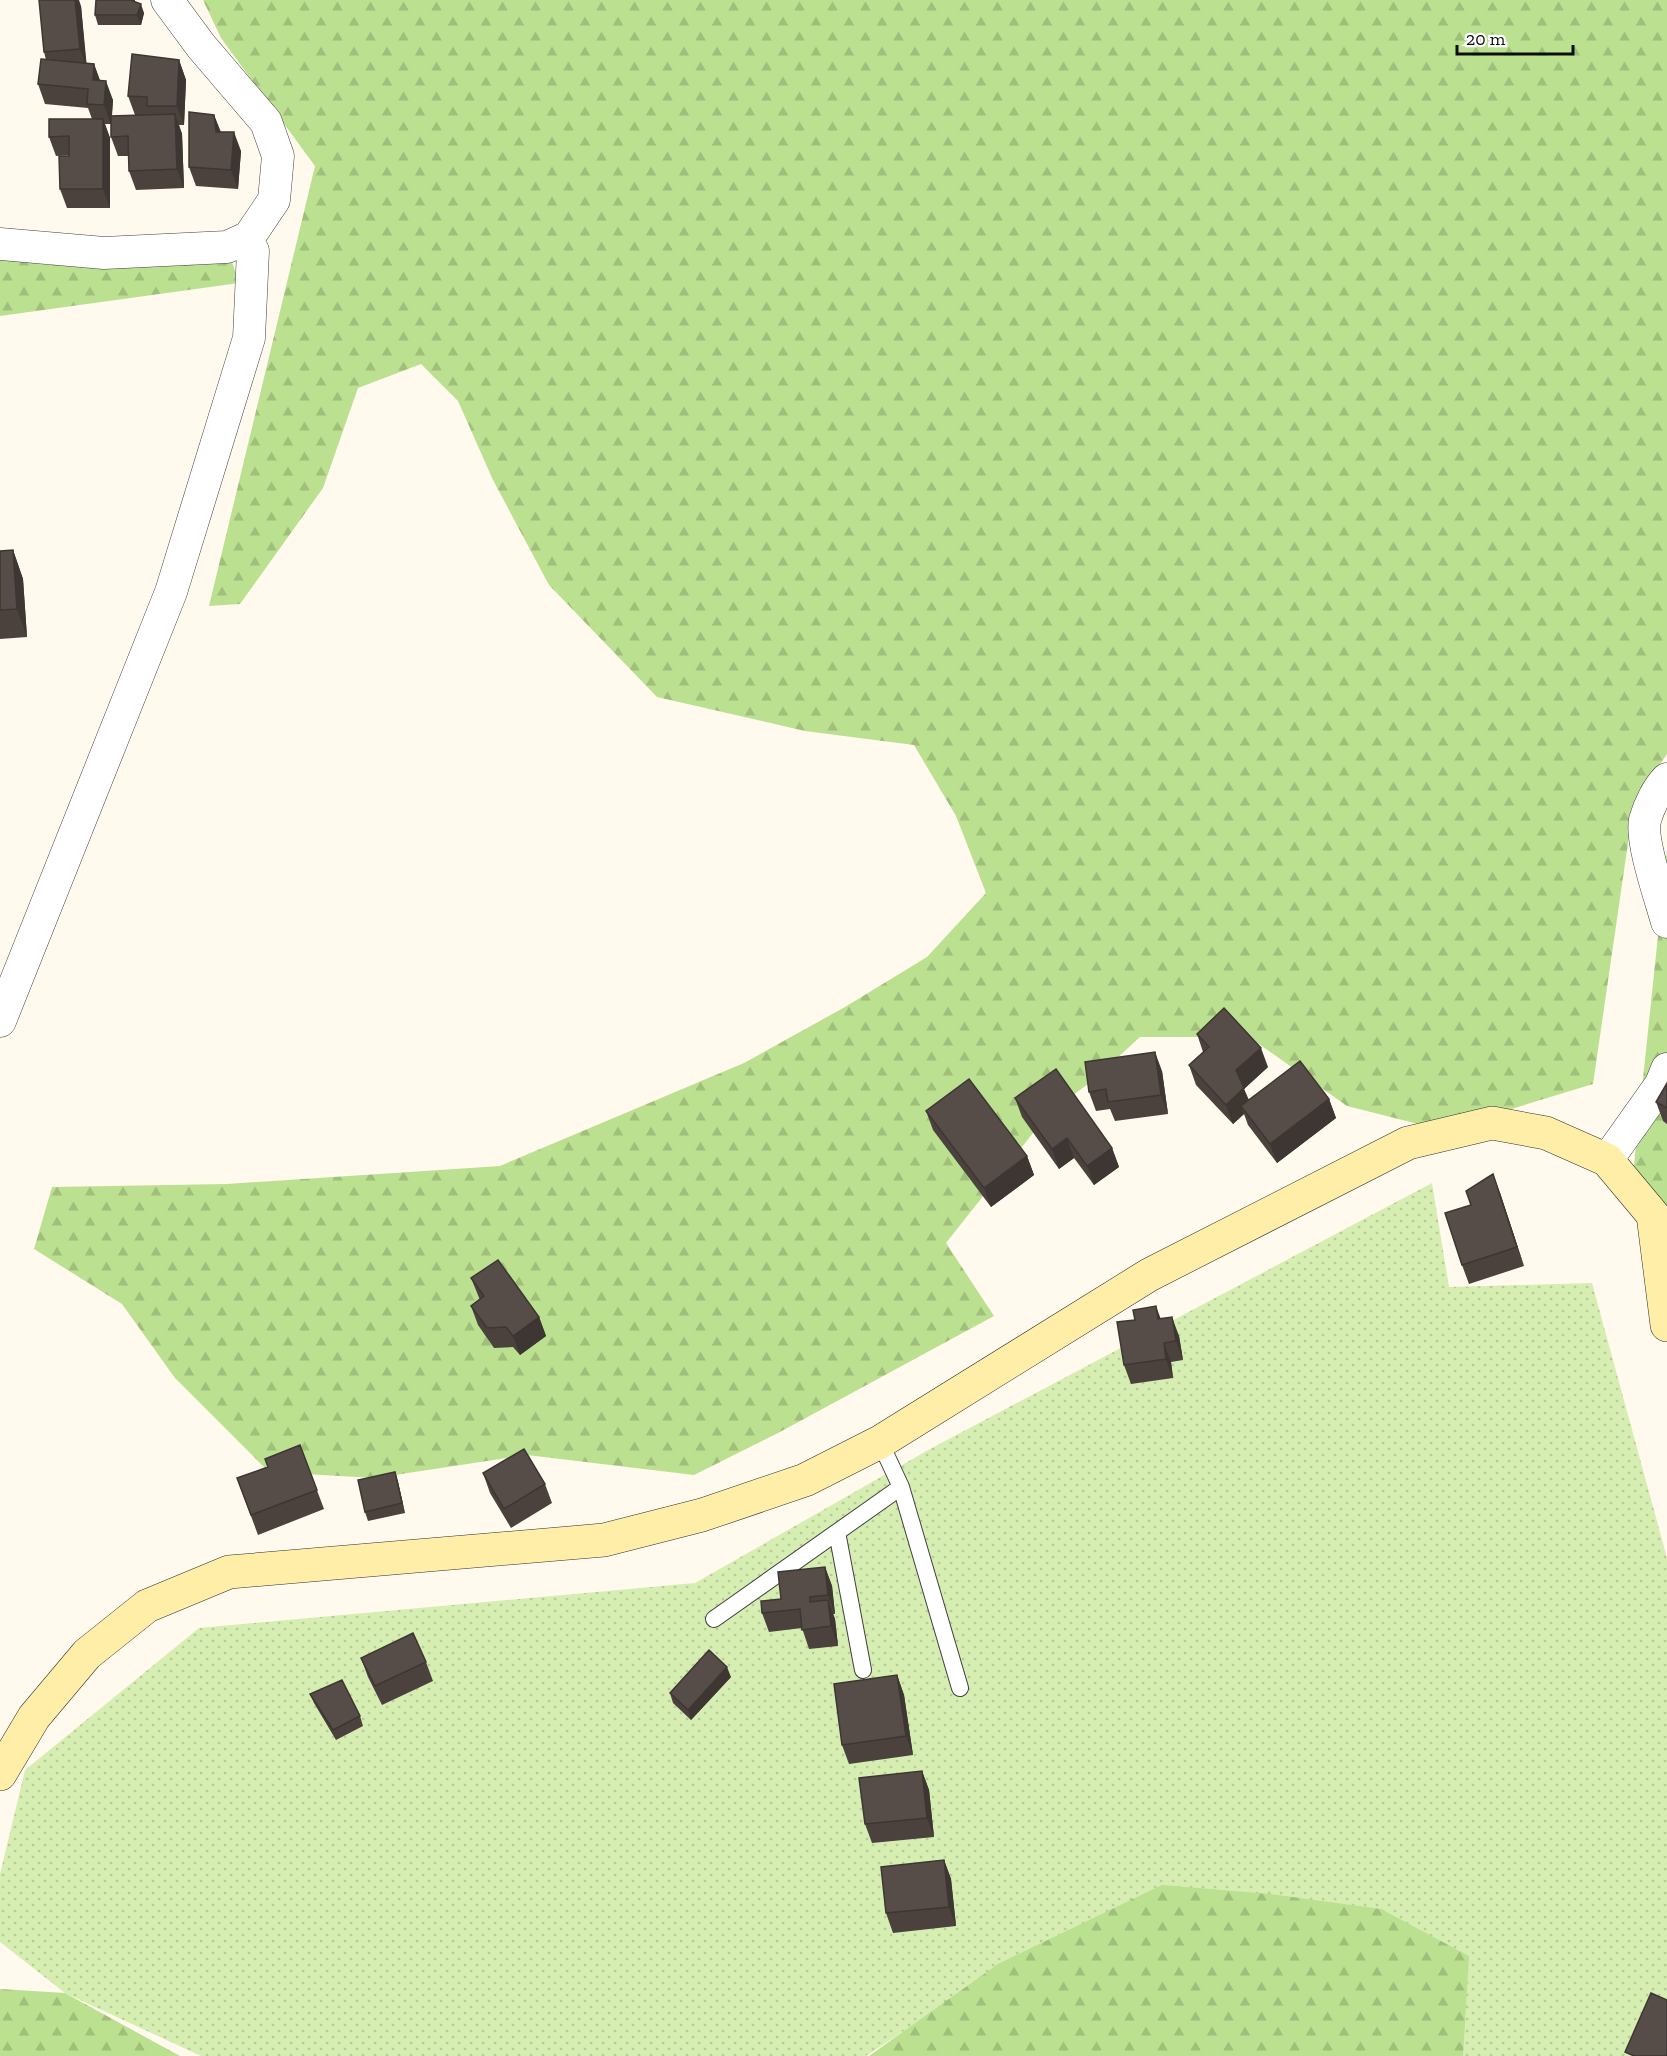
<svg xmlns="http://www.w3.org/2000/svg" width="1667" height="2056" viewBox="0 0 1667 2056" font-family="'Zilla Slab',serif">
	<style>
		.grass { fill: url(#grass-dots) }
		.forest { fill: url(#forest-firs) }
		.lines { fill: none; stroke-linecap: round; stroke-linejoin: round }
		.lane-casing { stroke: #404040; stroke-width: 18 }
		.street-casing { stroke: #404040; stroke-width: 33 }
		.secondary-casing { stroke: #2f2f2f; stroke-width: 34 }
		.lane { stroke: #fff; stroke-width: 16 }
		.street { stroke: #fff; stroke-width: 32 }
		.secondary { stroke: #ffeea8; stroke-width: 33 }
		.wall { fill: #4b423e }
		.shaded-wall { fill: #3d3632 }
		.building { fill: #574d48; stroke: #3d3632; stroke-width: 1.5 }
	</style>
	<defs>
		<pattern id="grass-dots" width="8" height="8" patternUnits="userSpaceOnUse" patternTransform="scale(1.5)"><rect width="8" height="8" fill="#d6eeb2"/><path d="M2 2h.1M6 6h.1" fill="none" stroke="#b6cb98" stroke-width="1.8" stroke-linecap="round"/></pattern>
		<pattern id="forest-firs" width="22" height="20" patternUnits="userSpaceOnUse" patternTransform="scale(1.5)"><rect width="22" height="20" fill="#bbe090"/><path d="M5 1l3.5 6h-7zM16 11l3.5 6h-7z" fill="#a0bf7b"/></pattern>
	</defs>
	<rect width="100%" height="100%" fill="#fffaed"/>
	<path class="grass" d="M 1432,1183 L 1449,1287 L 1592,1283 L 1667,1558 L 1667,2056 L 1434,2056 L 922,2019 L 866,2056 L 201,2056 L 65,1993 L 0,1942 L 0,1874 L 25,1770 L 199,1628 L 695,1583 L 930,1449 Z"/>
	<path class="forest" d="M 203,0 L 1667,0 L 1667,754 L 1634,802 L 1593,1084 L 1442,1130 L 1347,1106 L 1249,1037 L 1140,1037 L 1092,1081 L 1048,1114 L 946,1243 L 994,1316 L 778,1433 L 694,1475 L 527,1455 L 375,1478 L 269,1472 L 175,1378 L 122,1304 L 34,1249 L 52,1187 L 227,1184 L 500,1166 L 744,1063 L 845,1007 L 927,957 L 986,893 L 956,816 L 914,745 L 805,731 L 657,697 L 549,585 L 493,480 L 458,401 L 421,364 L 358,388 L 323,488 L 240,604 L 209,606 L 315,166 L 221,38 Z
		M 0,258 C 76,273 154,264 231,259 L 239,283 L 0,316 Z
		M 1667,850 L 1667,1300 L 1633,1174 Z
		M 1162,1885 L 1270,1894 L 1381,1909 L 1469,1956 L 1463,2056 L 869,2056 L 998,1964 Z
		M 0,1989 L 65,1993 L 180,2056 L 0,2056 Z"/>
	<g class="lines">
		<defs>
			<path id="lane" d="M 901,1487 L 960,1688
				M 837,1532 L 863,1670
				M 714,1619 L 901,1487 L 880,1442"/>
			<path id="street" d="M 0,244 L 104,253 L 227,247 L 249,237 L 274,200 L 278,156 L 266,122 L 201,46 L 167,0
				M 1667,779 C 1657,789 1649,806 1645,820 C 1640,840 1661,900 1667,922
				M 0,1021 L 171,592 L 249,338 L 253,251
				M 1607,1160 L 1661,1084 L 1667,1069"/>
			<path id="secondary" d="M 0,1774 L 34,1717 L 87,1654 L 147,1606 L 229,1572 L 604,1540 L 702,1515 L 805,1480 L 880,1442 L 1149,1275 L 1408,1143 L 1492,1123 L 1546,1133 L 1607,1160 L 1653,1215 L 1667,1325"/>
		</defs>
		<use href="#lane" class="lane-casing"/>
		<use href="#street" class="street-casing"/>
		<use href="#secondary" class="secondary-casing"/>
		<use href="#lane" class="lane"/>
		<use href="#street" class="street"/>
		<use href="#secondary" class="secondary"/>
	</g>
	<path class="wall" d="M 96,0 L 135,0 L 135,2 L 144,13 L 141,25 L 98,25 L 95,15 Z
		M 81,6 L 86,63 L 94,64 L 100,81 L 113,100 L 112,116 L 135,115 L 128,96 L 179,60 L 186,80 L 184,125 L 179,125 L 182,134 L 184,188 L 136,190 L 129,171 L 129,156 L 118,156 L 111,137 L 111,124 L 105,124 L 110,138 L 110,208 L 67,208 L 60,189 L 69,155 L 56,156 L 49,137 L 92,119 L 88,108 L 45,104 L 38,84 L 46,60 L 44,52 Z
		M 214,115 L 221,132 L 241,151 L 238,189 L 196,186 L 189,167 Z
		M 13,550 L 23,579 L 27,637 L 0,639 L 0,551 Z
		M 1197,1034 L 1268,1067 L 1244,1089 L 1249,1100 L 1329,1099 L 1336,1118 L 1277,1163 L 1248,1125 L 1244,1114 L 1233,1124 L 1196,1085 L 1189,1065 L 1203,1052 Z
		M 1162,1071 L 1168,1114 L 1115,1121 L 1110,1109 L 1096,1111 L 1089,1092 Z
		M 1667,1083 L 1667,1124 L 1663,1121 L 1656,1102 Z
		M 1015,1098 L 1112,1148 L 1119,1167 L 1094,1185 L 1074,1158 L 1059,1169 L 1022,1117 Z
		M 926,1111 L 1027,1156 L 1034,1175 L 991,1207 L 933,1130 Z
		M 1500,1193 L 1524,1266 L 1469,1284 L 1462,1265 L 1471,1205 Z
		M 471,1278 L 539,1317 L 546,1336 L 520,1355 L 513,1347 L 494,1348 L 478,1325 L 471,1306 L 480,1300 Z
		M 1161,1319 L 1179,1336 L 1183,1360 L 1171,1362 L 1173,1378 L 1131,1384 L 1124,1365 Z
		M 300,1445 L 324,1509 L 258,1535 L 237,1478 L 268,1467 Z
		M 395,1472 L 398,1482 L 405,1513 L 368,1521 L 365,1512 Z
		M 483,1473 L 545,1484 L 552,1503 L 511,1528 L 490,1493 Z
		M 825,1567 L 832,1586 L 835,1614 L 833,1614 L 835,1619 L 838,1646 L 809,1649 L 802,1628 L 769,1632 L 762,1613 Z
		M 361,1658 L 426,1662 L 433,1681 L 382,1705 L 368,1677 Z
		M 897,1675 L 904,1695 L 913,1755 L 849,1764 L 842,1745 Z
		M 731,1677 L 691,1720 L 673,1703 L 670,1693 Z
		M 310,1694 L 360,1716 L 363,1726 L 336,1740 L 314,1703 Z
		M 922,1771 L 929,1790 L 934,1837 L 872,1843 L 865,1824 Z
		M 944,1860 L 951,1879 L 956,1926 L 893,1933 L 886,1913 Z"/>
	<path class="shaded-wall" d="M 75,0 L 79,0 L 81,6 L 87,68 L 80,49 Z
		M 141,4 L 144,13 L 141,25 L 137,15 Z
		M 179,60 L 186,80 L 184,125 L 177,106 Z
		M 94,64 L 101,83 L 93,80 Z
		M 106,81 L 113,100 L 111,124 L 104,105 Z
		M 175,114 L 182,134 L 184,188 L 177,169 Z
		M 214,115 L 221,134 L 216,132 Z
		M 103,119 L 110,138 L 110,208 L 103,189 Z
		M 234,132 L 241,151 L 238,189 L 231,170 Z
		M 13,550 L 23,579 L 27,637 L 17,609 Z
		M 1261,1048 L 1268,1067 L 1244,1089 L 1251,1107 L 1241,1106 L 1244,1114 L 1233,1124 L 1226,1105 L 1236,1070 Z
		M 1155,1052 L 1162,1071 L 1168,1114 L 1161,1095 Z
		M 1329,1099 L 1336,1118 L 1277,1163 L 1270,1144 Z
		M 1067,1138 L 1074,1158 L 1059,1169 L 1052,1149 Z
		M 1112,1148 L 1119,1167 L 1094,1185 L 1087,1166 Z
		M 1027,1156 L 1034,1175 L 991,1207 L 984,1188 Z
		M 1493,1174 L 1500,1193 L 1524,1266 L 1517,1247 Z
		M 1156,1306 L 1163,1325 L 1158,1319 Z
		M 539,1317 L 546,1336 L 520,1355 L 513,1336 Z
		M 1172,1317 L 1179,1336 L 1183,1360 L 1176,1341 Z
		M 1164,1343 L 1171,1362 L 1173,1378 L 1166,1359 Z
		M 395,1472 L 398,1482 L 405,1513 L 402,1503 Z
		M 825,1567 L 832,1586 L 835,1614 L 828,1595 Z
		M 828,1600 L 835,1619 L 838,1646 L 831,1626 Z
		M 727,1667 L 731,1677 L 691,1720 L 688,1710 Z
		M 897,1675 L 904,1695 L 913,1755 L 906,1736 Z
		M 922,1771 L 929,1790 L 934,1837 L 927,1818 Z
		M 944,1860 L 951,1879 L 956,1926 L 949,1907 Z"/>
	<path class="building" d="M 39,0 L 75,0 L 80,49 L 44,52 Z
		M 96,0 L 130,0 L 141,4 L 137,15 L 95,15 Z
		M 132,54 L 179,60 L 177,106 L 147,106 L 147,97 L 128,96 Z
		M 41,59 L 94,64 L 93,80 L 106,81 L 104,105 L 87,104 L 88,89 L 38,84 Z
		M 189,112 L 214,115 L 216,132 L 234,132 L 231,170 L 189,167 Z
		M 175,114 L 177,169 L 129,171 L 128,136 L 111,137 L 111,116 Z
		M 49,119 L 103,119 L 103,189 L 60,189 L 59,156 L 69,156 L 69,136 L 49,137 Z
		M 13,550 L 17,609 L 0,610 L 0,551 Z
		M 1224,1008 L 1261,1048 L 1236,1070 L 1244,1088 L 1226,1105 L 1189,1065 L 1209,1047 L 1197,1034 Z
		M 1155,1052 L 1161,1095 L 1108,1102 L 1106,1089 L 1089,1092 L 1085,1062 Z
		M 1300,1061 L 1329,1099 L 1270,1144 L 1241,1106 Z
		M 1056,1069 L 1112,1148 L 1087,1166 L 1067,1138 L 1052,1149 L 1015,1098 Z
		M 969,1079 L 1027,1156 L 984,1188 L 926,1111 Z
		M 1667,1083 L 1667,1108 L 1656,1102 Z
		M 1493,1174 L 1517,1247 L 1462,1265 L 1445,1213 L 1471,1205 L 1466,1191 Z
		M 498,1260 L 539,1317 L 513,1336 L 506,1327 L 487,1328 L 471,1306 L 484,1296 L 471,1278 Z
		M 1156,1306 L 1158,1319 L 1172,1317 L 1176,1341 L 1164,1343 L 1166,1359 L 1124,1365 L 1117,1322 L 1135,1320 L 1133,1310 Z
		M 300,1445 L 317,1490 L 251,1515 L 237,1478 L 268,1467 L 265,1459 Z
		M 524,1449 L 545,1484 L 504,1509 L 483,1473 Z
		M 395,1472 L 402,1503 L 365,1512 L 358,1480 Z
		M 825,1567 L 828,1595 L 810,1597 L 810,1602 L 828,1600 L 831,1626 L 802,1630 L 800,1609 L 762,1613 L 761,1601 L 781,1599 L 778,1572 Z
		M 413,1633 L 426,1662 L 375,1686 L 361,1658 Z
		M 709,1650 L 727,1667 L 688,1710 L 670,1693 Z
		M 897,1675 L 906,1736 L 842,1745 L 834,1684 Z
		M 342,1680 L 360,1716 L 333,1730 L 310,1694 Z
		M 922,1771 L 927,1818 L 865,1824 L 859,1778 Z
		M 944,1860 L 949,1907 L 886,1913 L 881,1867 Z
		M 1651,1993 L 1667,2000 L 1667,2056 L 1634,2056 L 1625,2052 Z"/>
	<path d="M1457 45v9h116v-9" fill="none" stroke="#0d0d0d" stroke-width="3"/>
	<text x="1466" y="45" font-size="18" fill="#0d0d0d" stroke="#ffffff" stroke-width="4.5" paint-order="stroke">20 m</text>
</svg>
